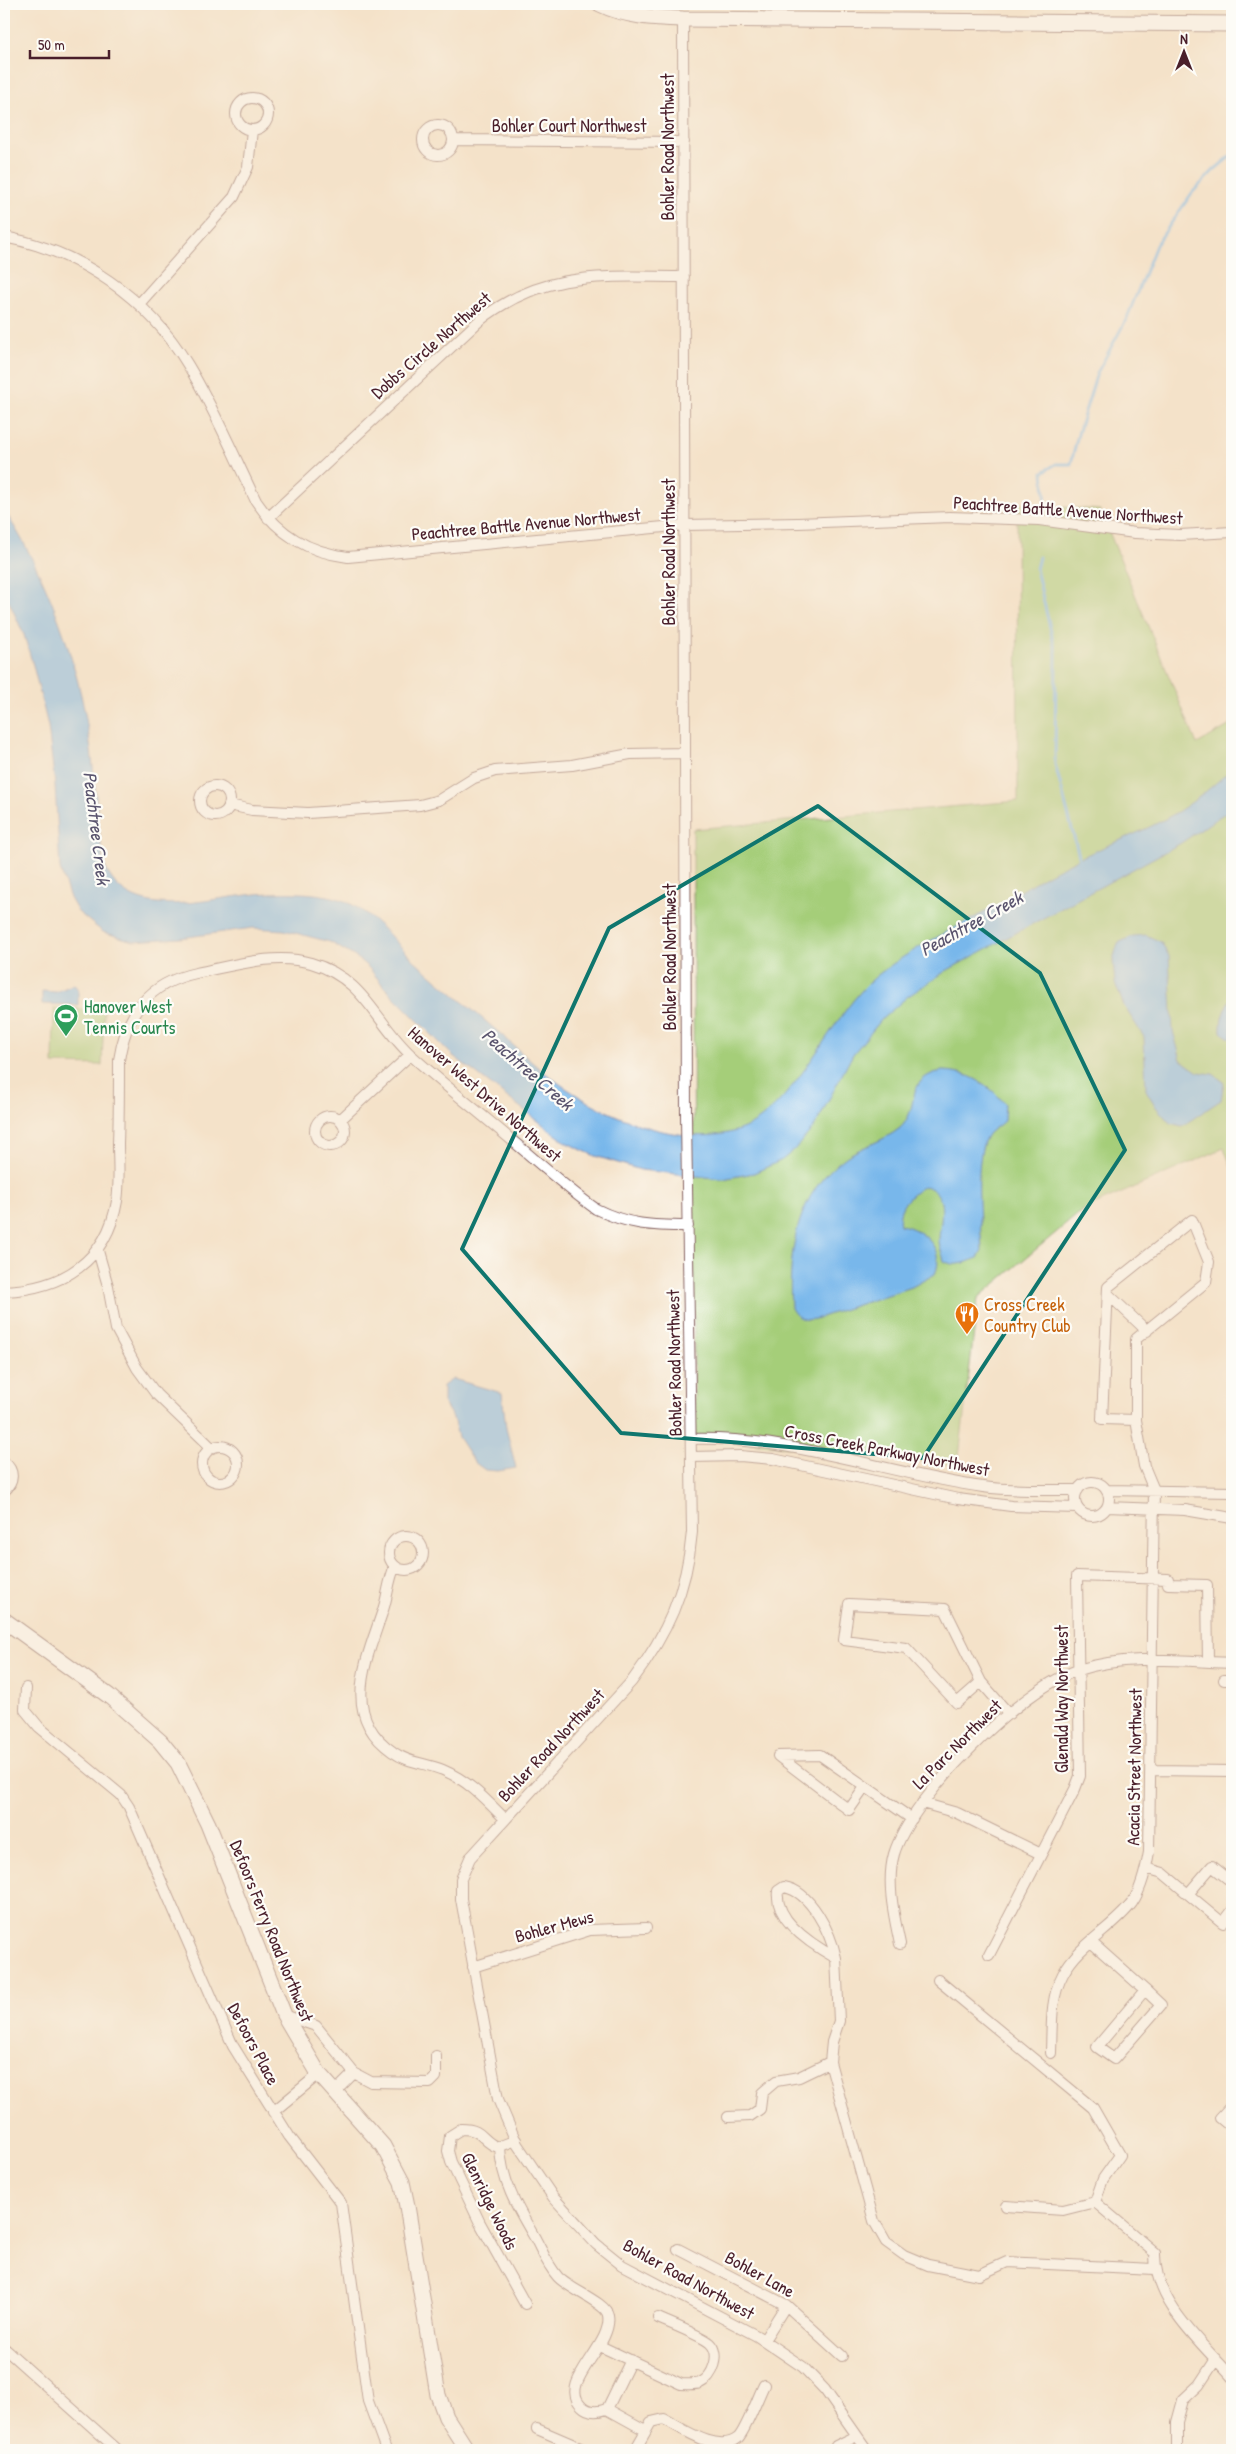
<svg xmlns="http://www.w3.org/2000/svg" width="1236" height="2454" viewBox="0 0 1236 2454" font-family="'Patrick Hand',sans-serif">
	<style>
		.green { fill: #a5ce79; stroke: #787652 }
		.water { fill: #78b7eb; stroke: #616b8b }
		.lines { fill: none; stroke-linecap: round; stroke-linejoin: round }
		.stream { stroke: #78b7eb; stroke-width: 3 }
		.street-casing { stroke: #866362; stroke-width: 12 }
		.secondary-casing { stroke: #866362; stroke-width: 17 }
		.street { stroke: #fff; stroke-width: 10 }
		.secondary { stroke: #fff; stroke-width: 15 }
		.marked { fill: none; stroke: #0f766e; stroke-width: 4; stroke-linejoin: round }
		.labels { text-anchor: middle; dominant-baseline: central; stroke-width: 4.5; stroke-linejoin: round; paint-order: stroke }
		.street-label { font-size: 18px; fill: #4a1f2b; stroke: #fdfcf7 }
		.leisure-label { font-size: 18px; fill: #27864d; stroke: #fdfcf7; text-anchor: start }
		.food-label { font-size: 18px; fill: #c56008; stroke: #fdfcf7; text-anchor: start }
		.water-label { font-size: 19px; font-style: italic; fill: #5a546e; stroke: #fdfcf7 }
	</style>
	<rect width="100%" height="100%" fill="#fdfcf7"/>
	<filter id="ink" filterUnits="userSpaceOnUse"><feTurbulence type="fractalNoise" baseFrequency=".02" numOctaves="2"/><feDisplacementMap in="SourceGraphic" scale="10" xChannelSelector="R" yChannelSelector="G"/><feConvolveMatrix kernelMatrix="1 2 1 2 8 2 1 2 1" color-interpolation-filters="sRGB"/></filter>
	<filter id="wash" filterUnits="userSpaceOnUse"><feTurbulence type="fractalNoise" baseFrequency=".0096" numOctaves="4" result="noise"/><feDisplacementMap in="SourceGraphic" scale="20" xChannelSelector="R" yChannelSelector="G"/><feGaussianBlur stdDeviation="1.12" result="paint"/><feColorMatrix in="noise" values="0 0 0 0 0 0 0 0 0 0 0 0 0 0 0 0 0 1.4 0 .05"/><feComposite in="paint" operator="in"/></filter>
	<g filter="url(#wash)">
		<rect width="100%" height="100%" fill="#f4e2c9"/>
		<path class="green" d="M 1017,503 L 1100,510 L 1197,744 L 1232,724 L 1232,1169 L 1224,1148 L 1083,1210 L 978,1298 L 958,1465 L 694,1437 L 693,829 L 1018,801 Z
			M 54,1008 L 104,1010 L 102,1065 L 53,1064 Z"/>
		<path class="water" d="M 4,510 C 40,565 66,630 81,695 C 94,749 96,806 103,861 C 123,921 191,902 239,896 C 266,892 300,891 328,896 C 364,902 389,936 414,960 C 443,986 473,1010 502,1035 C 521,1052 539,1070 560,1084 C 607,1117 681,1149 739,1130 C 795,1111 830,1013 879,974 C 911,949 949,931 985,912 C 1013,896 1039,878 1068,864 C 1104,845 1144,833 1179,811 C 1198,799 1215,784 1232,769 L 1232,808 L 1181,843 L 946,971 L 907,997 L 883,1018 L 853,1054 L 815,1126 L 794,1150 L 782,1160 L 754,1173 L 723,1179 L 641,1170 L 595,1156 L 567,1143 L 452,1055 L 386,989 L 369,968 L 357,958 L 330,942 L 284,930 L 253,928 L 180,938 L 133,941 L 103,932 L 78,912 L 70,898 L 60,869 L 55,785 L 48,726 L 33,665 L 24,635 L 4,590 Z
			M 1146,935 L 1161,942 L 1169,956 L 1173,1031 L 1181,1060 L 1198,1072 L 1213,1074 L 1224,1082 L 1221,1100 L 1182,1126 L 1170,1123 L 1156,1107 L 1146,1090 L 1144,1037 L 1124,1006 L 1115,983 L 1113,960 L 1118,943 L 1133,936 Z
			M 74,984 L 78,990 L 78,1005 L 42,1004 L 42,991 L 56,992 Z
			M 1232,996 L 1232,1040 L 1221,1032 C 1220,1019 1225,1007 1232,996 Z
			M 942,1071 C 968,1071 990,1085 1005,1104 L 1004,1121 C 1000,1125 993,1129 989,1133 C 972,1153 981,1225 982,1251 L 978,1258 C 966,1262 956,1268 944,1261 C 943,1255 939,1248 939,1241 C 939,1222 951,1194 925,1186 C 911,1193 896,1208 900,1225 C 923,1228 946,1250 935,1274 L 912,1287 L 815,1319 C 804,1321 796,1318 791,1308 C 788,1251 796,1193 846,1157 C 863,1146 884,1141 900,1128 C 921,1109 903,1078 942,1071 Z
			M 453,1379 L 502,1393 L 506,1428 L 516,1468 L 498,1471 L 485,1470 L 474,1462 L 458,1437 L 453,1418 L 443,1402 L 443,1386 Z"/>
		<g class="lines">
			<path class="stream" d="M 1046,504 L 1043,472 L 1056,464 L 1071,464 L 1078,434 L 1097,373 L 1127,318 L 1156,245 L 1192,193 L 1214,170 L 1232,155
				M 1039,557 L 1036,569 L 1056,653 L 1055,764 L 1080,860"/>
		</g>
	</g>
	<g filter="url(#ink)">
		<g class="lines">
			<defs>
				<path id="street" d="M 683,19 L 686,1117 L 692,1532 C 687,1591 667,1634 632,1681 L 470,1858 L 461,1879 L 461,1899 L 498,2099 L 517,2144 L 553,2197 L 596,2244 L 622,2265 L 757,2336 L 803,2367 L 825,2390 L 867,2450
					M236 114a16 16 0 1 1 32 0a16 16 0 1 1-32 0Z
					M423 140a15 15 0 1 1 30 0a15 15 0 1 1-30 0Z
					M 453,140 L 684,142
					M 4,237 C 80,251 148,298 188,365 C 214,408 234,456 256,501 C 279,535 308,552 348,557 L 685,525 L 798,523 L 950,517 L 1039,520 L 1135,533 L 1180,535 L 1232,532
					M 139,304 L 234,197 L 248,167 L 252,130
					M 268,518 L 479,321 C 544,269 606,277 684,277
					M200 801a15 15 0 1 1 30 0a15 15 0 1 1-30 0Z
					M 229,805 L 252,810 L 308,813 L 420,805 L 439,800 L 474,778 L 495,771 L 572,765 L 630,754 L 685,753
					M315 1131a15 15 0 1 1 30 0a15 15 0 1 1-30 0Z
					M 340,1120 L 410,1055
					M 1192,1220 L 1209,1262 L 1206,1282 L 1136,1339 L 1136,1420 L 1102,1419 L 1108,1287 Z
					M 98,1251 L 108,1286 L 116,1329 L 137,1368 L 156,1394 L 212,1448
					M 4,1291 C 62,1289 107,1261 117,1201 C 120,1182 118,1162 118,1143 C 119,1116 119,1088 119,1060 C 126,1014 148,983 196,973 C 233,966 274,952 311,963 C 366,979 375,1023 412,1056 C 443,1084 476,1110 508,1137 C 537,1161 565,1187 596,1209 C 628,1225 652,1226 688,1226
					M 1108,1294 L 1147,1331
					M 691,1439 C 792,1436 884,1473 983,1487 C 1014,1491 1046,1490 1078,1490
					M202 1464a18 18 0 1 1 36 0a18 18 0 1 1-36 0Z
					M 691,1457 L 740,1456 L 773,1459 L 958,1499 L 1011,1506 L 1077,1508
					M 4,1462 C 15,1470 14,1483 4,1491
					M1075 1499a17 17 0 1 1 34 0a17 17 0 1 1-34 0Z
					M 1106,1490 L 1232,1492
					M 1107,1507 L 1185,1510 L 1232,1518
					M389 1553a17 17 0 1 1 34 0a17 17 0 1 1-34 0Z
					M 395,1566 C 388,1581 388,1597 382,1613 C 366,1661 340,1716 393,1752 C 408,1763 426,1763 443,1770 C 469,1781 486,1800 505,1819
					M 1224,1680 L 1232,1680
					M 981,1682 L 957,1703 L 906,1648 L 844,1640 L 849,1604 L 945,1609 L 981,1682 L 1009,1714
					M 26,1688 L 25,1710 L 39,1727 L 121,1795 L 129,1807 L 233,2046 L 289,2136 L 341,2203 L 368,2401 L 386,2450
					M 1152,1770 L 1232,1771
					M 865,1787 L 849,1810 L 778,1756 L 820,1755 L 912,1819
					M 922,1803 L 957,1813 L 1041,1854
					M 1146,1868 L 1163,1873 L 1188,1894
					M 1232,1882 L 1212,1866 L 1188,1894 L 1223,1923 L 1232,1911
					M 1091,1942 L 1145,1990
					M 900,1944 C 894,1916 886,1882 894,1854 C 911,1797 1022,1688 1078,1670 C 1126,1654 1182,1661 1232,1663
					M 989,1955 L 1075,1789 L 1080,1776 L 1077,1576 L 1168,1579 L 1168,1584 L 1207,1585 L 1208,1662
					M 836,1958 C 831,1934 811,1891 784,1887 L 778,1891 C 774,1921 814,1946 836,1958 L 839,2021 L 832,2042 L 830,2062 L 874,2221 L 886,2242 L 904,2255 L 928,2265 L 979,2275 L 1007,2262 L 1154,2269
					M 473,1967 L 590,1930 L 646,1928
					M 938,1980 L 1093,2108 L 1120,2155 L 1103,2179 L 1095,2202 L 1155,2253 C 1154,2303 1202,2343 1232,2377
					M 1145,1990 L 1161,2005 L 1114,2059 L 1097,2047 Z
					M 284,2015 L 316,2026 L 354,2073 L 371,2082 L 430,2083 L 436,2077 L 436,2056
					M 1051,2053 C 1052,2026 1050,1998 1063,1974 C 1079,1944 1112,1929 1132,1903 C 1142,1888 1146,1869 1149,1852 L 1154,1490 L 1144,1466 L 1136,1420
					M 334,2093 L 354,2073
					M 1232,2105 L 1220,2118 L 1232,2128
					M 273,2112 L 319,2074
					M 728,2117 L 750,2116 L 760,2109 L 762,2093 L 776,2081 L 799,2077 L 830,2062
					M 516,2140 L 498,2147 C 481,2142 485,2129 461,2129 L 450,2136 L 448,2151 L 451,2162 L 480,2223 L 525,2304
					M 500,2147 C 501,2181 518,2209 535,2238 C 542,2251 548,2266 558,2277 C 569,2289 606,2303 608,2315 C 614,2346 556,2383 582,2406 C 589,2413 598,2412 607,2409 L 631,2360
					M 1006,2206 L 1063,2210 L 1095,2202
					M 678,2249 L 786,2305 L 842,2356
					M 764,2340 L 786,2305
					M 600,2346 L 681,2384 C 688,2384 694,2385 700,2383 C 713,2377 722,2354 710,2343 C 702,2336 669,2323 658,2318
					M 4,2348 L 118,2450
					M 607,2409 L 645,2430
					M 537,2429 L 586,2450
					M 635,2450 L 651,2422 L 664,2419 C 683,2429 718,2454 738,2438 C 746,2430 758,2397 764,2385
					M 833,2450 L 836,2446 L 857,2436
					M 1177,2450 L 1177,2422 L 1183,2400 L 1199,2385 L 1216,2359"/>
				<path id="secondary" d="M 600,4 C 626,17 655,18 683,19 L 1232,24
					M 4,1620 L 109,1696 L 160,1741 L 178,1763 L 208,1824 L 284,2015 L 319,2074 L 383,2146 L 402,2182 L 407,2206 L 438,2395 L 446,2417 L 467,2450"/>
			</defs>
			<use href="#street" class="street-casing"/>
			<use href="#secondary" class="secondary-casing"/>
			<use href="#street" class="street"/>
			<use href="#secondary" class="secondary"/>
		</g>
	</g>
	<path d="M0 0H1236V2454H0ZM 818,806 L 1040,973 L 1125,1150 L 923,1458 L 621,1433 L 462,1249 L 609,928 Z" fill="#f4e2c9" fill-opacity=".55" fill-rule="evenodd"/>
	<path class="marked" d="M 818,806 L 1040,973 L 1125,1150 L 923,1458 L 621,1433 L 462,1249 L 609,928 Z"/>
	<defs>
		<symbol id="stadium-pin" viewBox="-11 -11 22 30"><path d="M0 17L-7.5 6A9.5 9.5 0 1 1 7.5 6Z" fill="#2e9e5b" stroke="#fdfcf7"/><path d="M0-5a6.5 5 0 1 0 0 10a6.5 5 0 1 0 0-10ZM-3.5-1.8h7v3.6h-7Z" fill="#fff"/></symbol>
		<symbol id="restaurant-pin" viewBox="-11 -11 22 30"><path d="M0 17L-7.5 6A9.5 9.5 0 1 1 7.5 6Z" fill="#e8710a" stroke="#fdfcf7"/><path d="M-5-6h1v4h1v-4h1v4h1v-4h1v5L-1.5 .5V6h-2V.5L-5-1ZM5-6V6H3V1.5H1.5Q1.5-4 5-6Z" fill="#fff"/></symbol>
	</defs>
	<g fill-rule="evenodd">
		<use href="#stadium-pin" x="52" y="1002" width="28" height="38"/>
		<use href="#restaurant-pin" x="953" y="1300" width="28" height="38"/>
	</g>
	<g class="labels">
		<g class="street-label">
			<text x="569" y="125">Bohler Court Northwest</text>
			<text transform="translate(667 147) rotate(-90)">Bohler Road Northwest</text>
			<text transform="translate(431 345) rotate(-41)">Dobbs Circle Northwest</text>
			<text transform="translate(1068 510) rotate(4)">Peachtree Battle Avenue Northwest</text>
			<text transform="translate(526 524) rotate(-5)">Peachtree Battle Avenue Northwest</text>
			<text transform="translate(668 552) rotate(-90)">Bohler Road Northwest</text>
			<text transform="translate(669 957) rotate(-90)">Bohler Road Northwest</text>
			<text transform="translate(485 1094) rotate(41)">Hanover West Drive Northwest</text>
			<text transform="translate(674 1363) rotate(-91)">Bohler Road Northwest</text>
			<text transform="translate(887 1450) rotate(11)">Cross Creek Parkway Northwest</text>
			<text transform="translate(1061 1699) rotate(-90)">Glenald Way Northwest</text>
			<text transform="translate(957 1744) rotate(-45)">La Parc Northwest</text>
			<text transform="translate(551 1745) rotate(-47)">Bohler Road Northwest</text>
			<text transform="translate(1134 1767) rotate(-89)">Acacia Street Northwest</text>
			<text transform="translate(554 1926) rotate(-15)">Bohler Mews</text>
			<text transform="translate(272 1931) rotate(68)">Defoors Ferry Road Northwest</text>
			<text transform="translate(254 2044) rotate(62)">Defoors Place</text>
			<text transform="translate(490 2201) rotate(64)">Glenridge Woods</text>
			<text transform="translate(760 2274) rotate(29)">Bohler Lane</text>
			<text transform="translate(689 2279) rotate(29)">Bohler Road Northwest</text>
		</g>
		<g class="leisure-label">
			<text x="84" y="1006">Hanover West<tspan x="84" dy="21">Tennis Courts</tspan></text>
		</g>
		<g class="food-label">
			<text x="984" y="1304">Cross Creek<tspan x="984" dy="21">Country Club</tspan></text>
		</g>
		<g class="water-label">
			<text transform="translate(97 828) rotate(83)">Peachtree Creek</text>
			<text transform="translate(971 923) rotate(-29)">Peachtree Creek</text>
			<text transform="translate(528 1069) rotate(41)">Peachtree Creek</text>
		</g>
	</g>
	<rect width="1236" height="2454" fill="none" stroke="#fdfcf7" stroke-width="20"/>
	<g transform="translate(1184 52)" stroke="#fdfcf7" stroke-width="4" paint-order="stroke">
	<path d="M0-4L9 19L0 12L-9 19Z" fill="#4a1f2b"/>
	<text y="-8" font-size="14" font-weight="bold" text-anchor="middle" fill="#4a1f2b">N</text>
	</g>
	<path d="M30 50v8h79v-8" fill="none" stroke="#4a1f2b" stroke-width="2.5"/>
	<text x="38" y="50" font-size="15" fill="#4a1f2b" stroke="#fdfcf7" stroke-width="4" paint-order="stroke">50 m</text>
</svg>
